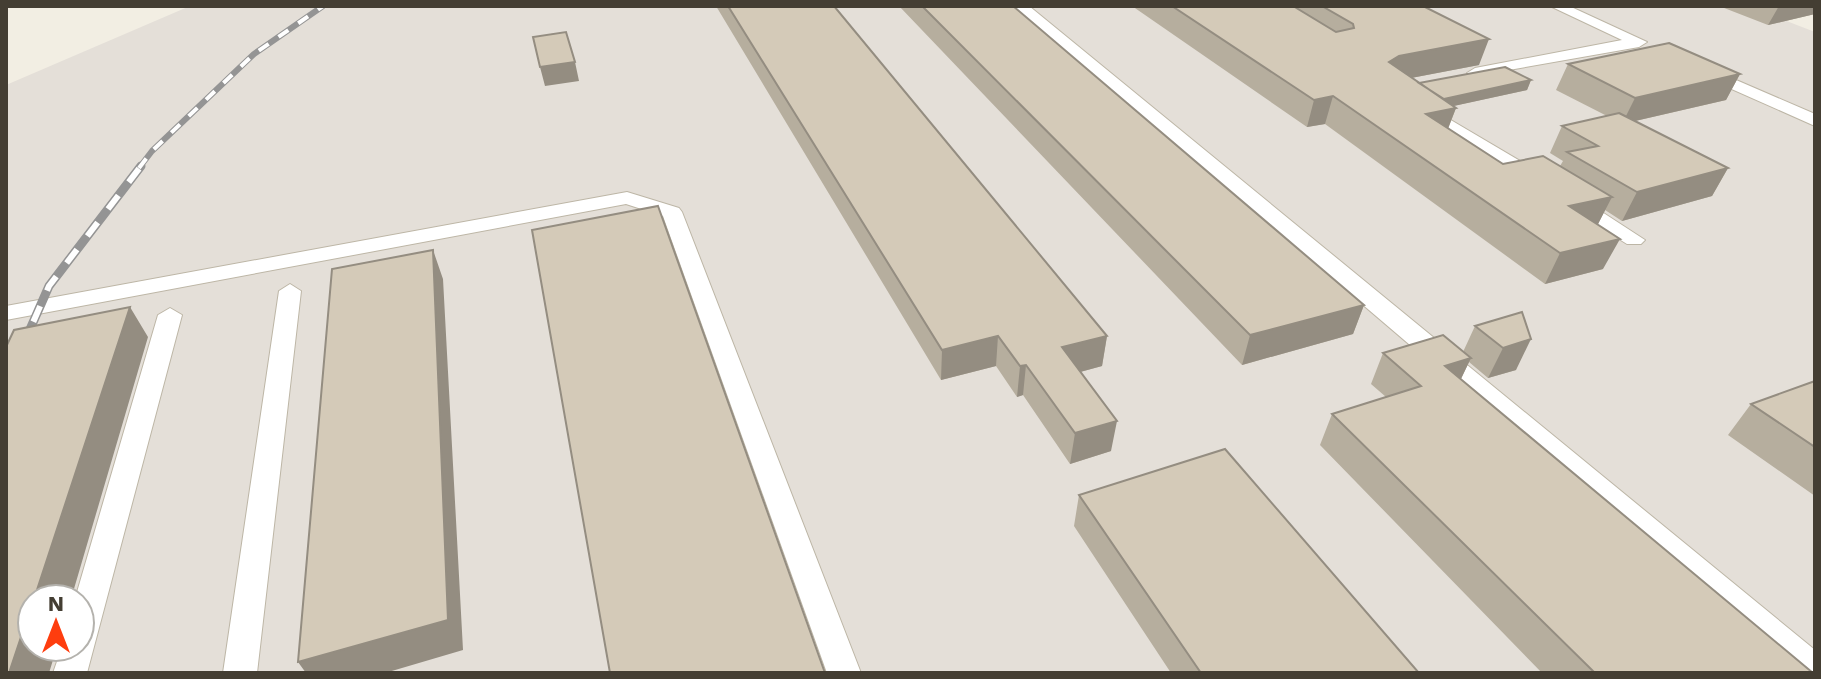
<svg xmlns="http://www.w3.org/2000/svg" width="1821" height="679" viewBox="0 0 1821 679" font-family="'Work Sans',sans-serif">
	<style>
		.industrial { fill: #e4dfd8; fill-rule: evenodd }
		.lines { fill: none; stroke-linecap: round; stroke-linejoin: round }
		.service-casing { stroke: #bdb6a6; stroke-width: 2 }
		.service { fill: #fff; fill-rule: evenodd }
		.rail-far1-casing { stroke: #949494; stroke-width: 6 }
		.rail-casing { stroke: #949494; stroke-width: 9 }
		.rail-far1 { stroke: #fff; stroke-width: 4; stroke-dasharray: 12; stroke-linecap: butt }
		.rail { stroke: #fff; stroke-width: 6; stroke-dasharray: 17; stroke-linecap: butt }
		.wall { fill: #b6ae9e }
		.shaded-wall { fill: #948d81 }
		.building { fill: #d4cab8; stroke: #948d81; stroke-width: 2 }
	</style>
	<rect width="100%" height="100%" fill="#f2eee3"/>
	<path class="industrial" d="M 190,6 L 1747,6 L 1815,32 L 1815,673 L 6,673 L 6,85 ZM 32,599 L 80,599 L 80,647 L 32,647 Z"/>
	<g class="lines">
		<defs>
			<path id="service" d="M 1013,6 L 1029,6 L 1815,650 L 1815,673 L 1794,673 Z
				M 1550,6 L 1569,6 L 1647,42 L 1639,47 L 1469,77 L 1467,73 L 1475,68 L 1622,40 Z
				M 1706,67 L 1815,114 L 1815,126 L 1700,75 L 1700,69 Z
				M 1422,103 L 1544,175 L 1547,179 L 1544,183 L 1530,183 L 1416,112 L 1413,108 Z
				M 627,192 L 679,208 L 682,212 L 861,673 L 827,673 L 663,216 L 626,204 L 6,320 L 6,306 Z
				M 1575,197 L 1582,199 L 1645,240 L 1641,244 L 1627,244 L 1568,207 L 1565,203 Z
				M 290,284 L 301,291 L 257,673 L 223,673 L 279,291 Z
				M 170,308 L 182,315 L 87,673 L 53,673 L 62,647 L 80,647 L 80,599 L 75,599 L 158,315 Z"/>
		</defs>
		<use href="#service" class="service-casing"/>
		<use href="#service" class="service"/>
		<defs>
			<path id="rail-far1" d="M 139,168 L 152,151 L 254,54 L 323,6"/>
			<path id="rail" d="M 6,384 L 49,286 L 141,166"/>
		</defs>
		<use href="#rail-far1" class="rail-far1-casing"/>
		<use href="#rail" class="rail-casing"/>
		<use href="#rail-far1" class="rail-far1"/>
		<use href="#rail" class="rail"/>
	</g>
	<path class="wall" d="M 716,6 L 834,6 L 1107,336 L 1102,366 L 1080,372 L 1111,451 L 1070,464 L 1023,395 L 1017,397 L 996,366 L 941,380 Z
		M 899,6 L 1013,6 L 1364,305 L 1353,334 L 1242,365 Z
		M 1132,6 L 1423,6 L 1479,65 L 1411,78 L 1419,83 L 1531,80 L 1527,90 L 1453,106 L 1456,108 L 1448,129 L 1503,164 L 1560,166 L 1563,161 L 1550,153 L 1562,126 L 1607,116 L 1556,90 L 1568,64 L 1740,74 L 1726,100 L 1635,121 L 1728,168 L 1712,196 L 1622,221 L 1605,210 L 1598,224 L 1603,269 L 1545,284 L 1325,124 L 1307,127 Z
		M 1719,6 L 1815,6 L 1815,14 L 1768,25 Z
		M 1522,312 L 1516,370 L 1488,378 L 1469,362 L 1461,379 L 1813,673 L 1542,673 L 1320,445 L 1332,414 L 1386,397 L 1371,384 L 1383,353 L 1463,352 L 1475,326 Z
		M 1815,381 L 1815,496 L 1728,435 L 1751,404 Z
		M 1079,495 L 1419,673 L 1171,673 L 1074,526 Z"/>
	<path class="shaded-wall" d="M 1779,6 L 1815,6 L 1815,14 L 1768,25 Z
		M 1489,39 L 1479,65 L 1390,82 L 1389,62 L 1399,56 Z
		M 575,62 L 579,81 L 545,86 L 540,67 Z
		M 1740,74 L 1726,100 L 1622,124 L 1635,98 Z
		M 1531,80 L 1527,90 L 1440,109 L 1444,99 Z
		M 1333,96 L 1325,124 L 1307,127 L 1314,100 Z
		M 1456,108 L 1445,136 L 1426,114 Z
		M 1728,168 L 1712,196 L 1622,221 L 1637,192 Z
		M 1612,197 L 1597,226 L 1569,206 Z
		M 1620,239 L 1603,269 L 1545,284 L 1560,253 Z
		M 433,250 L 443,279 L 463,650 L 385,673 L 306,673 L 298,662 Z
		M 1364,305 L 1353,334 L 1242,365 L 1250,335 Z
		M 130,307 L 148,337 L 71,599 L 34,599 Z
		M 998,336 L 996,366 L 941,380 L 942,350 Z
		M 1107,336 L 1102,366 L 1058,378 L 1062,347 Z
		M 1531,339 L 1516,370 L 1488,378 L 1503,348 Z
		M 1471,358 L 1456,389 L 1445,366 Z
		M 1026,365 L 1023,395 L 1017,397 L 1020,366 Z
		M 1117,421 L 1111,451 L 1070,464 L 1075,433 Z
		M 32,604 L 32,647 L 57,647 L 49,673 L 9,673 Z"/>
	<path class="building" d="M 728,6 L 834,6 L 1107,336 L 1062,347 L 1117,421 L 1075,433 L 1026,365 L 1020,366 L 998,336 L 942,350 Z
		M 922,6 L 1013,6 L 1364,305 L 1250,335 Z
		M 1172,6 L 1293,6 L 1336,32 L 1354,28 L 1353,24 L 1322,6 L 1423,6 L 1489,39 L 1399,56 L 1389,62 L 1456,108 L 1426,114 L 1503,164 L 1543,156 L 1612,197 L 1569,206 L 1620,239 L 1560,253 L 1333,96 L 1314,100 Z
		M 566,32 L 575,62 L 540,67 L 533,37 Z
		M 1669,43 L 1740,74 L 1635,98 L 1568,64 Z
		M 1505,67 L 1531,80 L 1444,99 L 1419,83 Z
		M 1619,113 L 1728,168 L 1637,192 L 1567,152 L 1598,146 L 1562,126 Z
		M 658,206 L 825,673 L 610,673 L 532,230 Z
		M 433,250 L 448,620 L 298,662 L 332,269 Z
		M 130,307 L 34,599 L 32,599 L 32,604 L 9,673 L 6,673 L 6,347 L 14,330 Z
		M 1522,312 L 1531,339 L 1503,348 L 1475,326 Z
		M 1443,335 L 1471,358 L 1445,366 L 1813,673 L 1595,673 L 1332,414 L 1421,386 L 1383,353 Z
		M 1815,381 L 1815,447 L 1751,404 Z
		M 1225,449 L 1419,673 L 1201,673 L 1079,495 Z"/>
	<rect width="1821" height="679" fill="none" stroke="#443e33" stroke-width="16"/>
	<g transform="translate(56 623)"><circle r="38" fill="#ffffff" stroke="#b4b2ad" stroke-width="2"/>
	<path d="M0-6L14 30L0 20L-14 30Z" fill="#fe3d0e"/>
	<text y="-12" font-size="22" font-weight="bold" text-anchor="middle" fill="#443e33">N</text>
	</g>
</svg>
